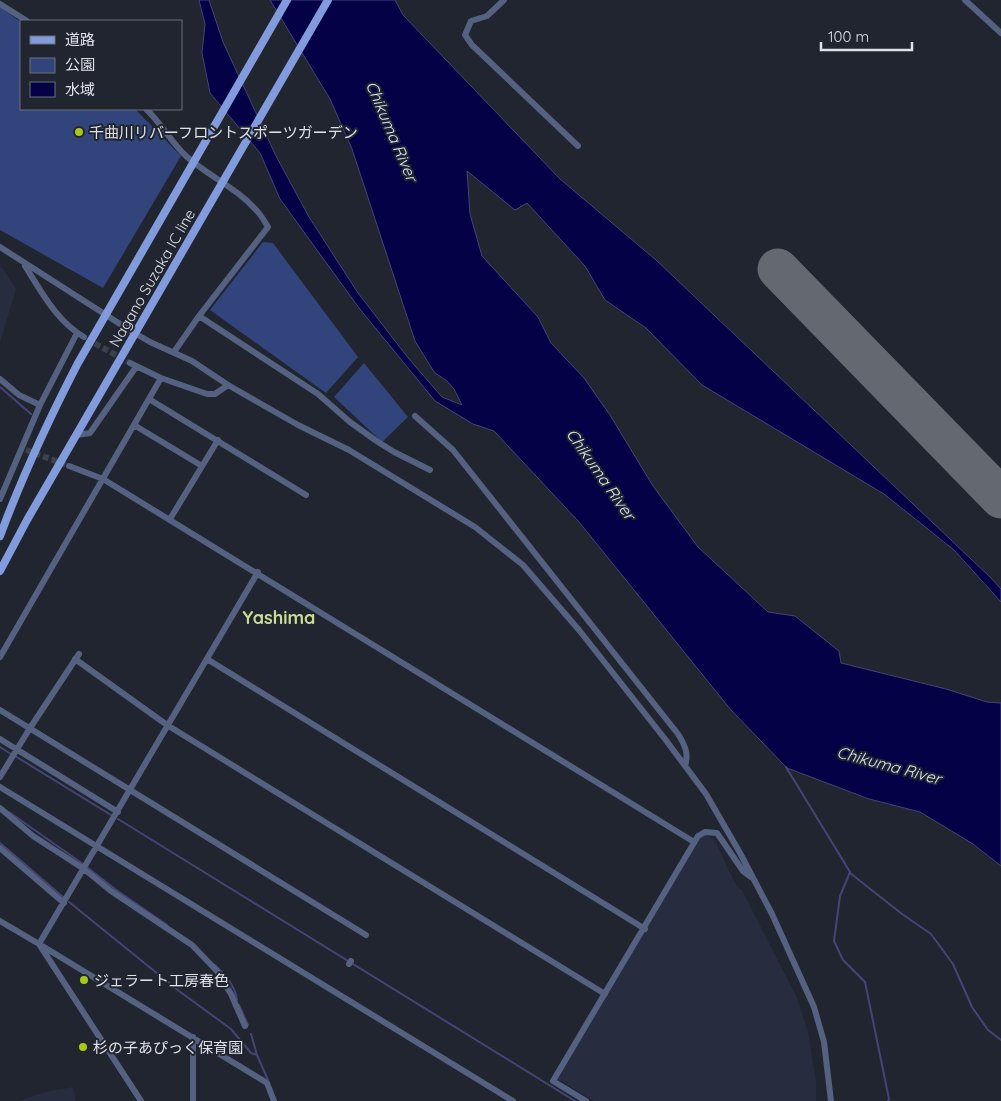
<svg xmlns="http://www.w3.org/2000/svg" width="1001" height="1101" viewBox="0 0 1001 1101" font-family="Quicksand,'Noto Sans JP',sans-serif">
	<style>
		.built { fill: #272d3e }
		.green { fill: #31447c }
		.water { fill: #040147; stroke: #454477 }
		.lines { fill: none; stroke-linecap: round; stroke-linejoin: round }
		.stream { stroke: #454477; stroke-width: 2 }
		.runway { stroke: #646871; stroke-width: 41 }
		.minor-tunnel { stroke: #3d414c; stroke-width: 6; stroke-dasharray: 6 3; stroke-linecap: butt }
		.minor { stroke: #546181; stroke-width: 6 }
		.major { stroke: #819bdd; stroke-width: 8 }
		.poi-dot { fill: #a8c71d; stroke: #212530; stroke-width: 2 }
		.labels { text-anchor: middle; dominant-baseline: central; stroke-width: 4; stroke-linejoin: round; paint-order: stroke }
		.poi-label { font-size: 15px; fill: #dee1e8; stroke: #212530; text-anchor: start }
		.street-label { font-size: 15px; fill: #dee1e8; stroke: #212530 }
		.water-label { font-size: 16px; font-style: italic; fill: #d9e2f7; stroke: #212530 }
		.quarter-label { font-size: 18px; font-weight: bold; fill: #cade93; stroke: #212530 }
	</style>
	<rect width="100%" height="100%" fill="#212530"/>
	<path class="built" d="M 0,267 L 3,269 L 16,289 L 0,343 Z
		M 707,835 L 714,839 L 737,887 L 742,890 L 797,998 L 808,1032 L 816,1082 L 816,1101 L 594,1101 L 558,1079 L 698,840 L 703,836 Z
		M 73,1087 L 76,1101 L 20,1101 L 45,1092 Z"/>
	<path class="green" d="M 0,7 L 21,22 L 21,109 L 135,109 L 181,156 L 103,288 L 0,230 Z
		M 263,242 L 273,243 L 358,357 L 326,393 L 210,310 Z
		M 364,363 L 408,417 L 382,442 L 334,397 Z"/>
	<path class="water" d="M 199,0 L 209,0 L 223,42 L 276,156 L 309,217 L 358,293 L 409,359 L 442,397 L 462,405 L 454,389 L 447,381 L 434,372 L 415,341 L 352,149 L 330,99 L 270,0 L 395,0 L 403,15 L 560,179 L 656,260 L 991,578 L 1001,589 L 1001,602 L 954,550 L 884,494 L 702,385 L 646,328 L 605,300 L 585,266 L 527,203 L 515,210 L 467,171 L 470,214 L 482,256 L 538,317 L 551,343 L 584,378 L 610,415 L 653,486 L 698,547 L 768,612 L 795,616 L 839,651 L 841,663 L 946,689 L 987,702 L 1001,703 L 1001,866 L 973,844 L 920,812 L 869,799 L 787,768 L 731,710 L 579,522 L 494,431 L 473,424 L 435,401 L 359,308 L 280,199 L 260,153 L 210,93 L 202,53 L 205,24 Z"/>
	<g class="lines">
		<path class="stream" d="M 0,387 L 31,414
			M 0,747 L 11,754
			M 15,756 L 111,815
			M 786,767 L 850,872 L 840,896 L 834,941 L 843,960 L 865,982 L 889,1099 L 888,1101
			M 9,812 L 83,864
			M 118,819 L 575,1101
			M 0,843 L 63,897
			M 88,868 L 115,889 L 167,925
			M 850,873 L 902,914 L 931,934 L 953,964 L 972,1007 L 988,1030 L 1001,1040
			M 69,902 L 179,991 L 231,1029 L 251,1053 L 257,1055
			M 215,965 C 225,975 235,985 237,1000
			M 239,1005 L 248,1025
			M 251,1034 L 257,1055 L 268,1080"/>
		<path class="runway" d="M 778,269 L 1001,498"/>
		<path class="minor-tunnel" d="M 87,339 L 130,363
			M 26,450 L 69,466"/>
		<path class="minor" d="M 504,0 L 487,16 L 471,21 L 465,35 L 472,45 L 578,146
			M 965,0 L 1001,33
			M 0,4 L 27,21
			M 146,109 C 161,123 171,142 186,156 C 208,176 237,188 257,211 C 261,215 265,222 268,227 L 199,316 L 174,352
			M 0,247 L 131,331 L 150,342 L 192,361 L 228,385 L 298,425 L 349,450 L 475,527 L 523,565 L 579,630 L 665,739 L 706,794 L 740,853 L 772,914 L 814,1007 L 824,1042 L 831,1101
			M 25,266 C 41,291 57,322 84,337
			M 199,316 L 318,394 L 350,422 L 375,440 L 394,452 L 430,470
			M 130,363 L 161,378 L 207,394 L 215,394 L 228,385
			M 0,379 L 19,395 L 40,405
			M 149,399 L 306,495
			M 415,416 L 453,450 L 678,734 C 685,745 689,754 685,766
			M 134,425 L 202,466
			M 77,435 L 90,433 L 136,367
			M 69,466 L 103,479 L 694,842
			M 0,499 L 40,405 L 77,333
			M 170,519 L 218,440
			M 258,572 L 39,944 L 267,1083 L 274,1101
			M 0,657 L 161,378
			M 75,659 L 167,725 L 605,994
			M 207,659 L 645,929
			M 0,710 L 366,935
			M 0,739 L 118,812
			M 0,777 L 30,728 L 79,654
			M 0,787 L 513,1101
			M 0,808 L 33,836 L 84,869 L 111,891 L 192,945 L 217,971 L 231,994 L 245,1026
			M 0,848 L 64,903
			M 0,921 L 39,944 L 141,1101
			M 349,964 L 351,961
			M 193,1037 L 193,1101
			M 586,1101 L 553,1081 L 698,836 L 705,832 L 717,833 L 743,871 L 751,877"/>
		<path class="major" d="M 0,536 C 22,477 49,419 78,363 L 287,0
			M 0,571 L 27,520 L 328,0"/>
	</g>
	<g class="poi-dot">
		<circle cx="79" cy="132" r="5"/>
		<circle cx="84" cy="980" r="5"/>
		<circle cx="83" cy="1047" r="5"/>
	</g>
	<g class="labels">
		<g class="poi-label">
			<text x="89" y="132">千曲川リバーフロントスポーツガーデン</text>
			<text x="94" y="980">ジェラート工房春色</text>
			<text x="93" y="1047">杉の子あぴっく保育園</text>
		</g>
		<g class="street-label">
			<text transform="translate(152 278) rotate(-60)">Nagano Suzaka IC line</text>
		</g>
		<g class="water-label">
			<text transform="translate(392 131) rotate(67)">Chikuma River</text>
			<text transform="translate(601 474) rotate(55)">Chikuma River</text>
			<text transform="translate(889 765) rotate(15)">Chikuma River</text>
		</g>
		<g class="quarter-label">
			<text x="279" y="617">Yashima</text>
		</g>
	</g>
	<rect x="20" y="20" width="162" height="90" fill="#212530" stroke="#6d707a"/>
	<rect x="30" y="36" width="25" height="8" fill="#819bdd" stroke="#6d707a"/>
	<text x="65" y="45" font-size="15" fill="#dee1e8">道路</text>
	<rect x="30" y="58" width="25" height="15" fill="#31447c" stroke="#6d707a"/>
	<text x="65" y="70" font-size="15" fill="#dee1e8">公園</text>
	<rect x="30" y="82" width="25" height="15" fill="#040147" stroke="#6d707a"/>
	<text x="65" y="95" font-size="15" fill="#dee1e8">水域</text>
	<path d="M821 42v8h91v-8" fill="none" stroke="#dee1e8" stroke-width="2.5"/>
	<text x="828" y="42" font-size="15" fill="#dee1e8" stroke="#212530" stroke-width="4" paint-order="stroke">100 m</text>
</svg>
